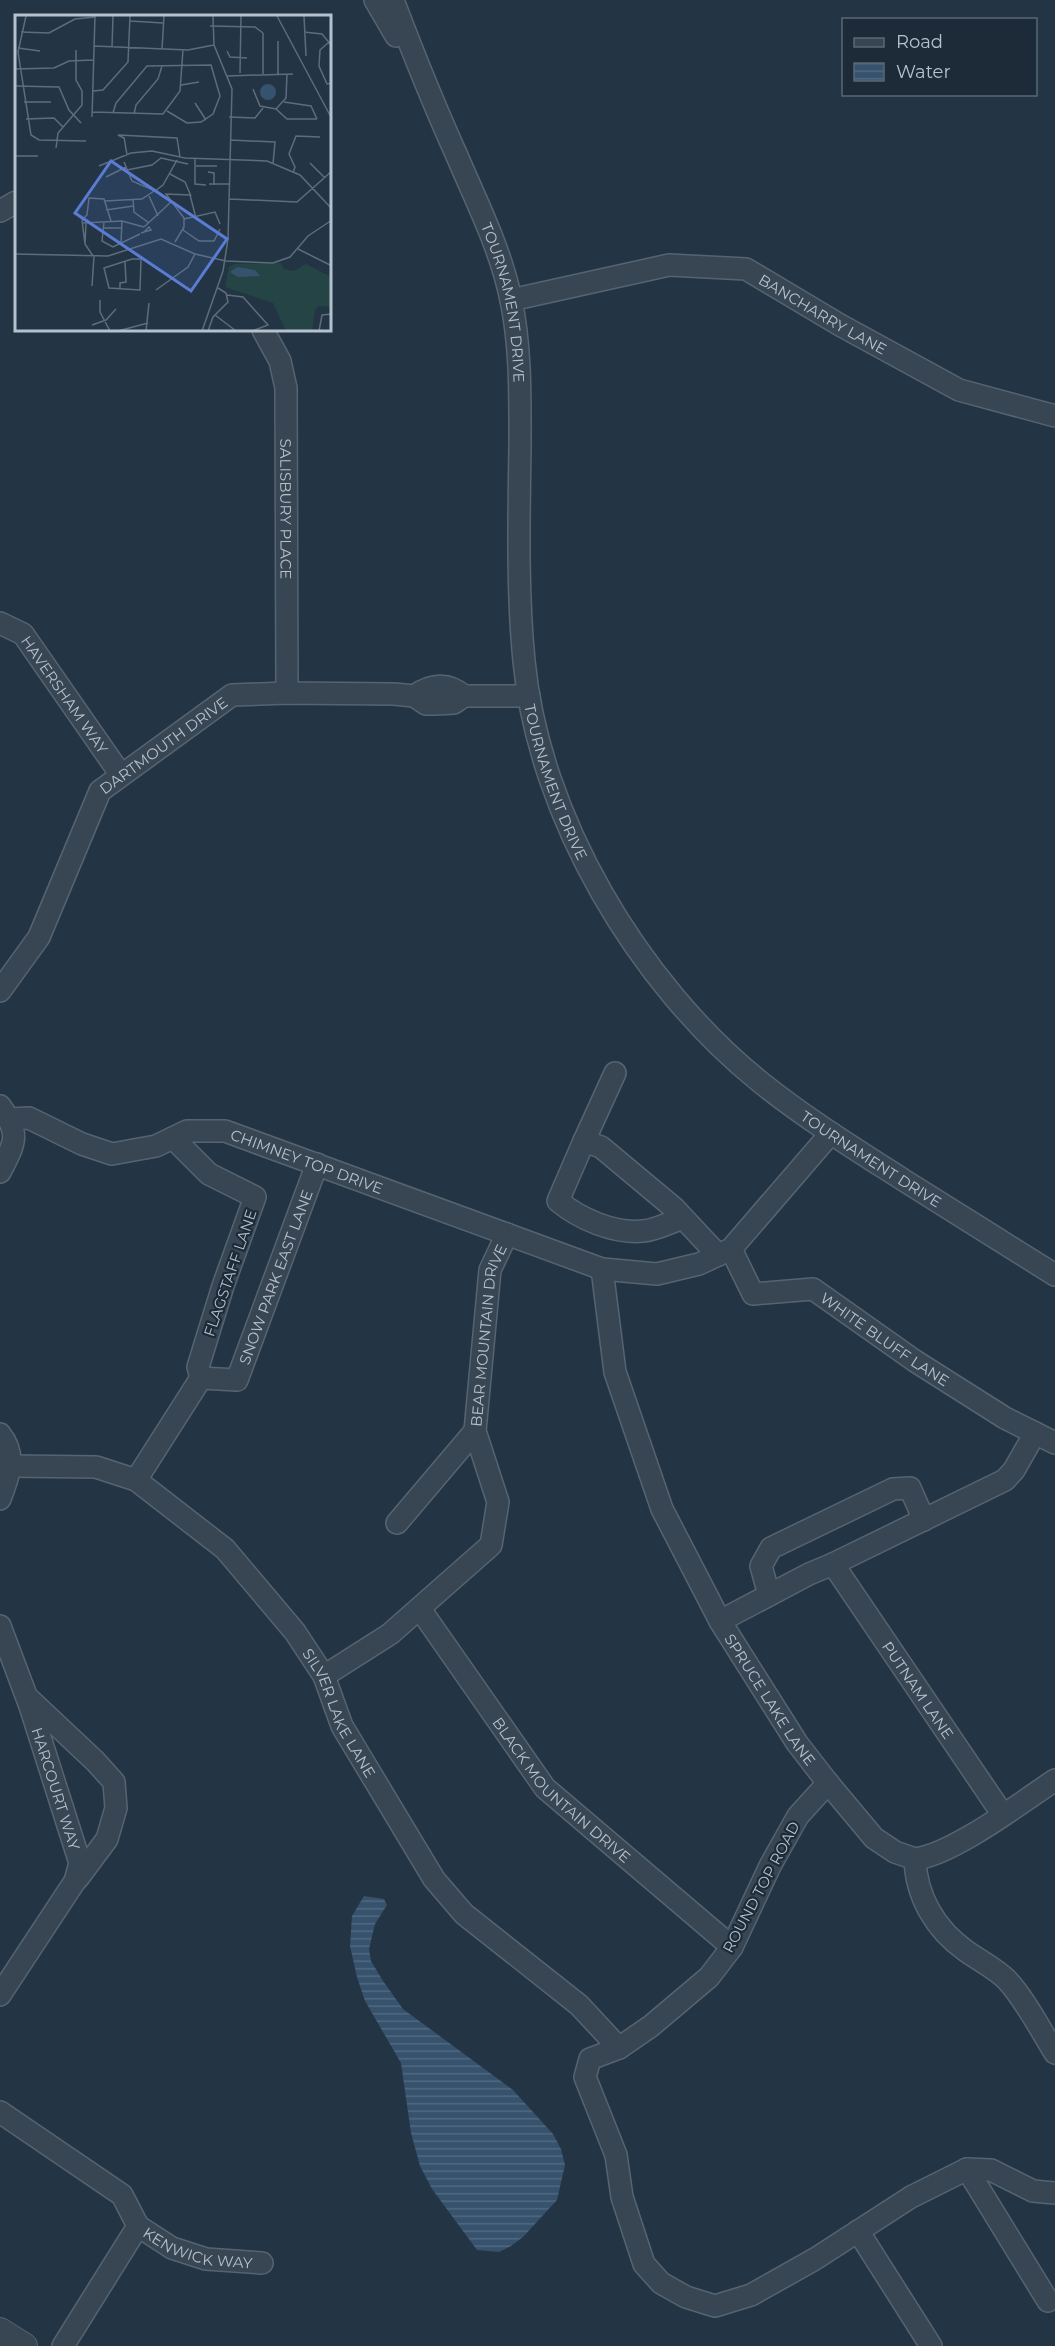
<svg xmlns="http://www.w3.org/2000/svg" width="1055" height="2346" viewBox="0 0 1055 2346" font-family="Montserrat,sans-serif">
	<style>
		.water { fill: url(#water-rules) }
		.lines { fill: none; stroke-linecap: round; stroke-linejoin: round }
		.minor-casing { stroke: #566471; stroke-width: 24 }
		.tertiary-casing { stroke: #566471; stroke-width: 28 }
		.minor { stroke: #384653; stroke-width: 21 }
		.tertiary { stroke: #384653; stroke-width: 26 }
		.labels { text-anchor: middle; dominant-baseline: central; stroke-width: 4.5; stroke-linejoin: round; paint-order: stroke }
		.street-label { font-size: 15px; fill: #b5c1cd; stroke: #1d2b39 }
		.inset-road { fill: none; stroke: #5d6d7b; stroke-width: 1.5 }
		.view { fill: #5a7cd4; fill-opacity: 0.15; stroke: #5a7cd4; stroke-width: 3 }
		.inset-edge { fill: none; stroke: #b5c1cd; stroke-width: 3 }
	</style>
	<defs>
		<pattern id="water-rules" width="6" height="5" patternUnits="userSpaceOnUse" patternTransform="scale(1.5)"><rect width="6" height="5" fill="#36526d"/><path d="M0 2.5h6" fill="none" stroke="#516981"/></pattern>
	</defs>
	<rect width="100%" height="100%" fill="#233544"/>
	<path class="water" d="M 364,1896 L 384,1899 L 387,1905 L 375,1924 L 369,1949 L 371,1961 L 383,1981 L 403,2009 L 513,2090 L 553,2134 L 561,2149 L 565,2165 L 557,2200 L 523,2237 L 511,2246 L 499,2252 L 477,2250 L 432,2189 L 420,2166 L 411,2133 L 401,2063 L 365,2001 L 357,1977 L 350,1946 L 352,1916 Z"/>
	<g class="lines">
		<defs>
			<g id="minor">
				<path d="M 375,0 L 396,36"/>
				<path id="s1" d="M 393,0 C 413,53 434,105 457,156 C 477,203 501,250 511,300 C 521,348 520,398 520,446 C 519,517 517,590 524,661 C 539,817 638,983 759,1081 C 805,1118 855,1149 905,1181 C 955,1212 1005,1244 1055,1275"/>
				<path d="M 0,211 L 16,202"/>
				<path id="s2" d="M 511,300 L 669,265 L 746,269 L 840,325 L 959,390 L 1055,416"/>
				<path id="s3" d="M 263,330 L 280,361 L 286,388 L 287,693"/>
				<path id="s4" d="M 0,623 L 23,634 L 121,775"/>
				<path d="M 414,696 C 431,684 448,682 464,696"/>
				<path id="s5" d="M 0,991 L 39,937 L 100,791 L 232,695 L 287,693 L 394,694 L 414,696 L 426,704 L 435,704 L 454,703 L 464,696 L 529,696"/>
				<path d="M 0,1106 C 21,1134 15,1143 0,1172"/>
				<path id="s6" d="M 10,1119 L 29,1118 L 82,1144 L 112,1154 L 156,1146 L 187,1131 L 225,1131 L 602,1269 L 657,1274 L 699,1264 L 731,1249 L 831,1133"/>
				<path d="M 173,1138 L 209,1174 L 255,1197 L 223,1286 L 198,1367 L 201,1378"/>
				<path d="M 584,1141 L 615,1073"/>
				<path d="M 683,1218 C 671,1222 656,1230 643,1231 C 614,1234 580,1219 558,1201 L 584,1141 L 601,1147 L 674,1208 L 718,1255"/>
				<path id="s7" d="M 731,1249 L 753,1294 L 813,1289 L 915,1361 L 1005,1418 L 1055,1443"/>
				<path id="s8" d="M 602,1269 L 615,1372 L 662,1509 L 720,1621 L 797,1743 L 828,1783 L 874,1838 L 895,1852 L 915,1859 C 916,1896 935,1929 966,1951 C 980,1961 995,1968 1007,1980 C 1026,2001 1040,2029 1055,2053"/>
				<path id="s9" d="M 201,1378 L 237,1380 L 317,1164"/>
				<path d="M 0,1434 C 17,1455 9,1476 0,1499"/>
				<path id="s10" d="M 10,1466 L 96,1467 L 136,1480 L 225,1549 L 295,1632 L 324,1676 L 342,1726 L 434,1879 L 464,1914 L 579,2005 L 619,2048"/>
				<path d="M 136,1480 L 201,1378"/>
				<path d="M 397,1523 L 475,1431"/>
				<path id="s11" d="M 833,1564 L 1003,1815"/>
				<path d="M 769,1595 L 761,1566 L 771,1548 L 893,1489 L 910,1488 L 924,1520"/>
				<path id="s12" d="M 420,1609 L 545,1788 L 732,1947"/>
				<path d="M 720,1621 L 809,1574 L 833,1564 L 1005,1480 L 1014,1470 L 1035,1433"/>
				<path id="s13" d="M 0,1626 L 30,1706 L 80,1863 L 75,1881 L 0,1995"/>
				<path id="s14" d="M 324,1676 L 390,1634 L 491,1545 L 498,1502 L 475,1431 L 490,1270 L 507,1234"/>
				<path d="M 28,1698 L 95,1761 L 114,1782 L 116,1808 L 107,1839 L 78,1878"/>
				<path d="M 828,1783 L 798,1816 L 770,1866 L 732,1947 L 709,1977 L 651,2026 L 619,2048 L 590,2059 L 585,2077 L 616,2155 L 622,2197 L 644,2264 L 661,2283 L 686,2297 L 715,2306 L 751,2295 L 815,2259 L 911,2197 L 967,2169 L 991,2170 L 1033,2191 L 1055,2193"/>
				<path d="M 915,1859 C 952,1855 1022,1802 1055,1780"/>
				<path id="s15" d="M 0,2112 L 122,2195 L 138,2226 L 172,2248 L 206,2259 L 262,2263"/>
				<path d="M 967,2169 L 1048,2301"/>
				<path d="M 858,2231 L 931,2346"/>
				<path d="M 63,2346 L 138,2226"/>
			</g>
			<path id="tertiary" d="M 0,2331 L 24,2346"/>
		</defs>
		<use href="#minor" class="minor-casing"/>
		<use href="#tertiary" class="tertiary-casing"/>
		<use href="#minor" class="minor"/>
		<use href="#tertiary" class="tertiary"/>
	</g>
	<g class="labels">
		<g class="street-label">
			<text stroke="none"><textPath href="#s1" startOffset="324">TOURNAMENT DRIVE</textPath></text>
			<text stroke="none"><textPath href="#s2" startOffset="328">BANCHARRY LANE</textPath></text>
			<text stroke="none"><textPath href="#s3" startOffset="184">SALISBURY PLACE</textPath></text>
			<text stroke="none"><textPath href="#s4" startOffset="99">HAVERSHAM WAY</textPath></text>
			<text stroke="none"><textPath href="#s5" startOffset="303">DARTMOUTH DRIVE</textPath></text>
			<text stroke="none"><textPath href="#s1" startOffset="810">TOURNAMENT DRIVE</textPath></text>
			<text stroke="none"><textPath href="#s1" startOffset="1314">TOURNAMENT DRIVE</textPath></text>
			<text stroke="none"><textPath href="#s6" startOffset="314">CHIMNEY TOP DRIVE</textPath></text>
			<text transform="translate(230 1273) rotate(-71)">FLAGSTAFF LANE</text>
			<text stroke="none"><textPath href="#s9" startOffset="146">SNOW PARK EAST LANE</textPath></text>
			<text stroke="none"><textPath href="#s14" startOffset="428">BEAR MOUNTAIN DRIVE</textPath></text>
			<text stroke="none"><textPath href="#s7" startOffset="198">WHITE BLUFF LANE</textPath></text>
			<text stroke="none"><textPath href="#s11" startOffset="152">PUTNAM LANE</textPath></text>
			<text stroke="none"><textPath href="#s8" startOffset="468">SPRUCE LAKE LANE</textPath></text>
			<text stroke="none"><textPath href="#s10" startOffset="442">SILVER LAKE LANE</textPath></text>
			<text stroke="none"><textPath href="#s13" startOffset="172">HARCOURT WAY</textPath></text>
			<text stroke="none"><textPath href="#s12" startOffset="231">BLACK MOUNTAIN DRIVE</textPath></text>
			<text transform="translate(761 1887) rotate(-62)">ROUND TOP ROAD</text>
			<text stroke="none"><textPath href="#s15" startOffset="248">KENWICK WAY</textPath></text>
		</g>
	</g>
	<g transform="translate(15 15)">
		<rect width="316" height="316" fill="#233544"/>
		<path d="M 266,248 L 269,254 L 279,256 L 291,249 L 316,262 L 316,292 L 303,291 L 300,295 L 297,316 L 271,316 L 258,288 L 210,272 L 214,252 L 219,249 Z" fill="#254445"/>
		<path d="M245 77a8 8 0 1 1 16 0a8 8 0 1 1-16 0ZM 222,252 L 240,255 L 245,261 L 223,262 L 215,257 Z" fill="#36526d"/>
		<path class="inset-road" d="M 11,1 L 3,37 L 16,120 L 24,125 L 71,126M 262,1 L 317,104M 289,1 L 291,41M 115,6 L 148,8M 195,11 L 240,12 L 248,18M 6,17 L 34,18 L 60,4 L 80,2M 289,17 L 307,19 L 317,31M 314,27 L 305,35 L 304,51 L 312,69 L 317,68M 79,31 L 173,35 L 199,30M 97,32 L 98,1M 3,33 L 25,36M 147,34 L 149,1M 212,36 L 215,42 L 232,43M 0,54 L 39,53 L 54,46 L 78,45M 225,58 L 226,1M 248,59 L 248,18M 263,59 L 263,26M 212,61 L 278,59M 166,70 L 184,67M 0,71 L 44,72 L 54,95 L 66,108M 238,74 L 245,91 L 261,94 L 271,83 L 272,59M 78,76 L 88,75 L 113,47 L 115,1M 9,87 L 36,87M 269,87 L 296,91 L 302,104M 180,88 L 191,105M 261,94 L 272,104 L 302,104M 77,97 L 148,99 L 165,76 L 168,35M 98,98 L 101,88 L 132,51 L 196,50 L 205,81 L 198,99 L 186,107 L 172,108 L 152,96M 119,99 L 121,90 L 143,64 L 147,51M 77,102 L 80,1M 214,102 L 240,103 L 248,93M 11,104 L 39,103 L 48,112M 109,122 L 112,140M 109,123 L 103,120 L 162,123 L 165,142M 215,125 L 260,127 L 258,149M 41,133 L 43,118 L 67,90 L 67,76 L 61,65 L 61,35M 0,141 L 23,141M 180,144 L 180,169 L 191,170M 109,147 L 117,166 L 140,176 L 148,170 L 162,145M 295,148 L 310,163M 84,151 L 116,138 L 137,136 L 170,143 L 252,146 L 285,160 L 317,194M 181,151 L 202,151M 112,155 L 137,150 L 146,143 L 173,149M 193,157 L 199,158 L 199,170M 278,158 L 280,152 L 274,139 L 281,121 L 305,122M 155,159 L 170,167 L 176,181M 91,162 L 111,152M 194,169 L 215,169M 134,181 L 143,201M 118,184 L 119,197 L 134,208M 214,184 L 282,187 L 317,156M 90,186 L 127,184 L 139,176M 91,195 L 118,191M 169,204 L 200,197 L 205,209M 89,207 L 87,226 L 98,232 L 125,219M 67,208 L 107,206 L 129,212M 71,208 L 70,229 L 78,241M 129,212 L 156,187M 88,213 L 106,213M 168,215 L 184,226 L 199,226 L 205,214M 126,218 L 129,217 L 136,215 L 134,212 L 129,217M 106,227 L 107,206M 160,227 L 169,212 L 169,203 L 151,179 L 175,180 L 181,203M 70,229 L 67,205 L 72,200 L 74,183 L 89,184 L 96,206M 283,234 L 317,251M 0,239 L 93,241 L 146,224 L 180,239 L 211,246 L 258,248 L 275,242 L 293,221 L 317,205M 117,244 L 126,244 L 125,275 L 94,273 L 89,253 ZM 77,271 L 79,241M 105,273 L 105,268 L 111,267 L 110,246M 141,275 L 173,252 L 180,239M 212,280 L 228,282 L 253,310 L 237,316M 85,285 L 85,297 L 95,316M 200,300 L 221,316M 77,310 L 91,305 L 101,294M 103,316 L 133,308M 131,316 L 134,288M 187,316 L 208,256 L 213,224 L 217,74 L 199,30 L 198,1M 193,316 L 198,302 L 213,287 L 211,278 L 203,273M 304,316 L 307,300 L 317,299"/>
		<path class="view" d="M 96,146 L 212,224 L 176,276 L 60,198 Z"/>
		<rect width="316" height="316" class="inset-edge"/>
	</g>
	<rect x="842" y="18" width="195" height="78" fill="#1d2b39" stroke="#5a6774" stroke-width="1.5"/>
	<rect x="854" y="38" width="30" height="9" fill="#384653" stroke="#5a6774" stroke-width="1.5"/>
	<text x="896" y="48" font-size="18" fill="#b5c1cd">Road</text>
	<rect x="854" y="63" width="30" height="18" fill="url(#water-rules)" stroke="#5a6774" stroke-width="1.5"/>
	<text x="896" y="78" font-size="18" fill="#b5c1cd">Water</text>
</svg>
